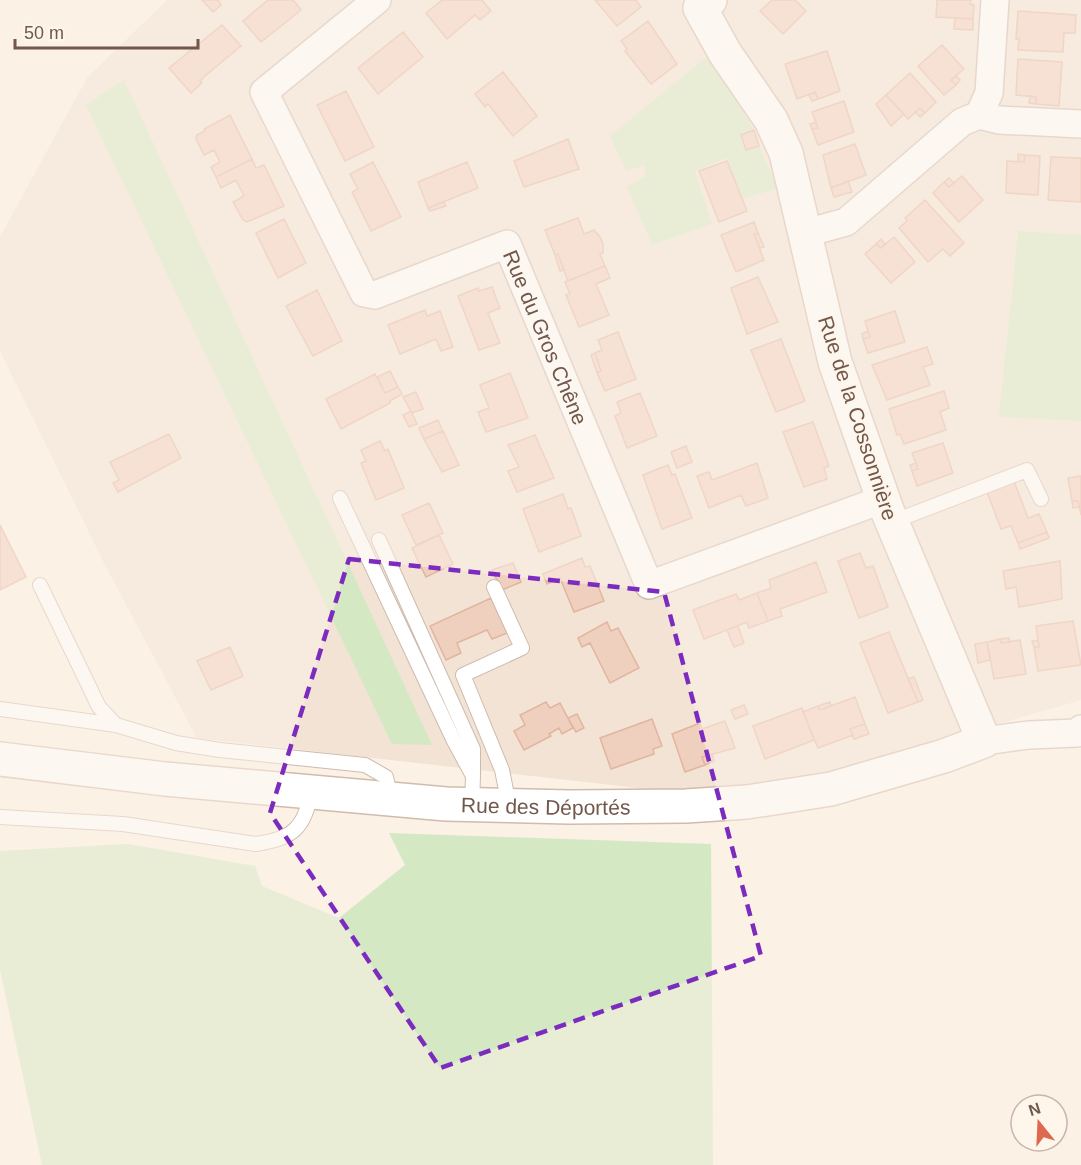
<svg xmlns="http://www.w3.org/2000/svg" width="1081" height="1165" viewBox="0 0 1081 1165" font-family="Helvetica,sans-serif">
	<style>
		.residential { fill: #f2e3d4 }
		.green { fill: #d4e8c4 }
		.building { fill: #efcfbe; stroke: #e1b59f; stroke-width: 1.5 }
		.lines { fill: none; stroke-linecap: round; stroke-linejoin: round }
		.lane-casing { stroke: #cebbaf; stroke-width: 16 }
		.street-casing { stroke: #cebbaf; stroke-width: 30 }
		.secondary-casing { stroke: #d1bbac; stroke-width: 36 }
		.lane { stroke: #fff; stroke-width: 14 }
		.street { stroke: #fff; stroke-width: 27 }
		.secondary { stroke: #fff; stroke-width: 33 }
		.marked { fill: none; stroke: #7b2cbf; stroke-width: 4.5; stroke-dasharray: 12 8; stroke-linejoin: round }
		.labels { text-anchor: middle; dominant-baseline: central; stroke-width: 4.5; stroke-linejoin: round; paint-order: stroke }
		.street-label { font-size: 21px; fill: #72574b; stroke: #fef6eb }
	</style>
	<rect width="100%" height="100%" fill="#fbf1e5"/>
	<path class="residential" d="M 167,0 L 1081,0 L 1081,700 L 833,772 L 691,794 L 197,738 L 105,565 L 0,351 L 0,237 L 87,78 Z"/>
	<path class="green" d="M 709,55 L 754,130 L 741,135 L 746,150 L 759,146 L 778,188 L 742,199 L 727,158 L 695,171 L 712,224 L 652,245 L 627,186 L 645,177 L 645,165 L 626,171 L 610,136 Z
		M 124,80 L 432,745 L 392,744 L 86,105 Z
		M 1018,231 L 1081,235 L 1081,421 L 999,417 Z
		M 389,833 L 711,844 L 713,1165 L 42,1165 L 0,970 L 0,851 L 128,844 L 255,866 L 262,886 L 339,918 L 405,865 Z"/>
	<path class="building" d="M 202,0 L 218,0 L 221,5 L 213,12 Z
		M 268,0 L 293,0 L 301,10 L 261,42 L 243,21 Z
		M 442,0 L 482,0 L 491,11 L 480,20 L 475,15 L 447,39 L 426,13 Z
		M 595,0 L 636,0 L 641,7 L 617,26 Z
		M 772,0 L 795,0 L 806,11 L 783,34 L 760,11 Z
		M 937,0 L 971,0 L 970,4 L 974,5 L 973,19 L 936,17 Z
		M 1018,11 L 1076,15 L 1075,33 L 1064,33 L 1063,52 L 1018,50 L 1019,39 L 1016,39 Z
		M 955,18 L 973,19 L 973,30 L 954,29 Z
		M 648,21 L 677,64 L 651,84 L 625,51 L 627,49 L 621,41 Z
		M 222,25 L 241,46 L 205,76 L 200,81 L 202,83 L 191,93 L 169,68 Z
		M 403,32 L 423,57 L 378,94 L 358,68 Z
		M 942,45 L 964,69 L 951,80 L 956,85 L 944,95 L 918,66 Z
		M 827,51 L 840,91 L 818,99 L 815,92 L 797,99 L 785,64 Z
		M 1018,59 L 1062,62 L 1059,106 L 1036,104 L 1036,97 L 1016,95 Z
		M 503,72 L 537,116 L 513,136 L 488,104 L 485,107 L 475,94 Z
		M 910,73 L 936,102 L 925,113 L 920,108 L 908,119 L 886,95 Z
		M 956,76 L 960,80 L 956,85 L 951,80 Z
		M 346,91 L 374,147 L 345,161 L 317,105 Z
		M 815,92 L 818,99 L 812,101 L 809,95 Z
		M 886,95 L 904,114 L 891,126 L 876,104 Z
		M 1030,96 L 1036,97 L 1036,104 L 1029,103 Z
		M 844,101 L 854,132 L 818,145 L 812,129 L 818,128 L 812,112 Z
		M 920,108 L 925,113 L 920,117 L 915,112 Z
		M 230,115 L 252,159 L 216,177 L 211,167 L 220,162 L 214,150 L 204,155 L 196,139 L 197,135 L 205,131 L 204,129 Z
		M 816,122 L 818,128 L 812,129 L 810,124 Z
		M 754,130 L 759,146 L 746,150 L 741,135 Z
		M 568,139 L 579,169 L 524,187 L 514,161 Z
		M 855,144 L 866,175 L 831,188 L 823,155 Z
		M 1018,154 L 1025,155 L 1024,162 L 1018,161 Z
		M 1025,155 L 1040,156 L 1038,195 L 1006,193 L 1007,161 L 1024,162 Z
		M 1051,157 L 1081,158 L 1081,202 L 1048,200 Z
		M 252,159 L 256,168 L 264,165 L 284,206 L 247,222 L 243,220 L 233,202 L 244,196 L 236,180 L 221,188 L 216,177 Z
		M 727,161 L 747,211 L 719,222 L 699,171 Z
		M 373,162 L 401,217 L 371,231 L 352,192 L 358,189 L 350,174 Z
		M 467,162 L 478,188 L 428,208 L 418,182 Z
		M 962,176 L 983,200 L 959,222 L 933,193 L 944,182 L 949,187 Z
		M 949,178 L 954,183 L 949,187 L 944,182 Z
		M 848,181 L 852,192 L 834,197 L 831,188 Z
		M 925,200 L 964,243 L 950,256 L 943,249 L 928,262 L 899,228 L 907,221 L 905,218 Z
		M 444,202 L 446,206 L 430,211 L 428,208 Z
		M 578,218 L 584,234 L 594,230 L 600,237 L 603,244 L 603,253 L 600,254 L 605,266 L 568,281 L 558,254 L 555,255 L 545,230 Z
		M 284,219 L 306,263 L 278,278 L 256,233 Z
		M 754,222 L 758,233 L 754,234 L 764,260 L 736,272 L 721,235 Z
		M 758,233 L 764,247 L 760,248 L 754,234 Z
		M 894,237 L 915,262 L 891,283 L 865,254 L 876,244 L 881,248 Z
		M 881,239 L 885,244 L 881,248 L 876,244 Z
		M 558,254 L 564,270 L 560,271 L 555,255 Z
		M 605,266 L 610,278 L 596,284 L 609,315 L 579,327 L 566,295 L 570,294 L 565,282 Z
		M 758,277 L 778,322 L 747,334 L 731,288 Z
		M 492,287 L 500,308 L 488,313 L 500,343 L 479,350 L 458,296 L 478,288 L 479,291 Z
		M 317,290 L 342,341 L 313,356 L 286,306 Z
		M 425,310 L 427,316 L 440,311 L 453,347 L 441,351 L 436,339 L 400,354 L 388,325 Z
		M 895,311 L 905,342 L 868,353 L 863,339 L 870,337 L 865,321 Z
		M 868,331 L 870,337 L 863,339 L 862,334 Z
		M 618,332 L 636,379 L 605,391 L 597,373 L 601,371 L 595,353 L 602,350 L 598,340 Z
		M 781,339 L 805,401 L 776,412 L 751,350 Z
		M 927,347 L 933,364 L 923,367 L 930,385 L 887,400 L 872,365 Z
		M 595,353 L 601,371 L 597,373 L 591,355 Z
		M 390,371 L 398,387 L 385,393 L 377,377 Z
		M 510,373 L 528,418 L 486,432 L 478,412 L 489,408 L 480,385 Z
		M 375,374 L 385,393 L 398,387 L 402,394 L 390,401 L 390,403 L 341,429 L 326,399 Z
		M 944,391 L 949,408 L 940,412 L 946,430 L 904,444 L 900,434 L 897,435 L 889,409 Z
		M 416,392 L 423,409 L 412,413 L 403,397 Z
		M 640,393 L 657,436 L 627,448 L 615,416 L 621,413 L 617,402 Z
		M 411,411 L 417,424 L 409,427 L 403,415 Z
		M 438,420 L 443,431 L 424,439 L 419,428 Z
		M 813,422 L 829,466 L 824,468 L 827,479 L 804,487 L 783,432 Z
		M 443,431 L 459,465 L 442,472 L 424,439 Z
		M 169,434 L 181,458 L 118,492 L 113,483 L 119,480 L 110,462 Z
		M 535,435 L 554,478 L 517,492 L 508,471 L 519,467 L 508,445 Z
		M 380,441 L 385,451 L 388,449 L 404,488 L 376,500 L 361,463 L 366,461 L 361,450 Z
		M 943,443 L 953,473 L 917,486 L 912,471 L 918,469 L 912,453 Z
		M 686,446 L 692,462 L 677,468 L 671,452 Z
		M 757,463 L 768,498 L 746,506 L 741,495 L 709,508 L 697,476 L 709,472 L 712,480 Z
		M 916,463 L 918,469 L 912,471 L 910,465 Z
		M 668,465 L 672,475 L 675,474 L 692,518 L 662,529 L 643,475 Z
		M 1081,476 L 1081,515 L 1078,501 L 1072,501 L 1068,478 Z
		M 1014,481 L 1028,518 L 1039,514 L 1047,532 L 1018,543 L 1011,526 L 1001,529 L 987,492 Z
		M 563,494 L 568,509 L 571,508 L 581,536 L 539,552 L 523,509 Z
		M 1072,501 L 1078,501 L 1079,507 L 1073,508 Z
		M 429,503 L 443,533 L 416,545 L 402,515 Z
		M 0,525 L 26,577 L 0,590 Z
		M 1047,532 L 1049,538 L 1020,549 L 1018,543 Z
		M 439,535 L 453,564 L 426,577 L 412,548 Z
		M 860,553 L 866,568 L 873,566 L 888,607 L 859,618 L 838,561 Z
		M 582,558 L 585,567 L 590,566 L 604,601 L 574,612 L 560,578 L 547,584 L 543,574 Z
		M 1060,561 L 1062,599 L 1019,607 L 1016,587 L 1006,589 L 1003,571 Z
		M 816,562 L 827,592 L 780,609 L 782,616 L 768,621 L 757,593 L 771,588 L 769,580 Z
		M 513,563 L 521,582 L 502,590 L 492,570 Z
		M 757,593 L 768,621 L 749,628 L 747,622 L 704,639 L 693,610 L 736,594 L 739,600 Z
		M 491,598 L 507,633 L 492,639 L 487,630 L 457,643 L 461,653 L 446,660 L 430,626 Z
		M 1073,621 L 1081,665 L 1038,671 L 1034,647 L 1039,647 L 1036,626 Z
		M 607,622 L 611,631 L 618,628 L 639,668 L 610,683 L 590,643 L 582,647 L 578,638 Z
		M 738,626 L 744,643 L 734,647 L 727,630 Z
		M 889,632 L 918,702 L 888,713 L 860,643 Z
		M 1009,638 L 1010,642 L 1001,643 L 1000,639 Z
		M 1000,639 L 1001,643 L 1020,640 L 1026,674 L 994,679 L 987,642 Z
		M 1038,640 L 1039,647 L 1034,647 L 1032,641 Z
		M 987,642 L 990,660 L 978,663 L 975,644 Z
		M 230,647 L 243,676 L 211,690 L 197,661 Z
		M 914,677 L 923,700 L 918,702 L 908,679 Z
		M 855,697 L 865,724 L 850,729 L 853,735 L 818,748 L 803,712 L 818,706 L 820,710 Z
		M 546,702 L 550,708 L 560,703 L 573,728 L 562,734 L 559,728 L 549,734 L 551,736 L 524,750 L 514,731 L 525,725 L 520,715 Z
		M 830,702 L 831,706 L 820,710 L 818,706 Z
		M 744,705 L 748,714 L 735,719 L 731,710 Z
		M 802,708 L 814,740 L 765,759 L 753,726 Z
		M 577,714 L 584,728 L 576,732 L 568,718 Z
		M 652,719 L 662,746 L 653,749 L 654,754 L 611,769 L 600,738 Z
		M 725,721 L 735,748 L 702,757 L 705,765 L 685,772 L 672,734 L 700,723 L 702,729 Z
		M 865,724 L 869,734 L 854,739 L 850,729 Z
		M 712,754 L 714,761 L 705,765 L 702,757 Z"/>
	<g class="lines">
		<defs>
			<path id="lane" d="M 340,498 L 454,741 L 473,776 L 472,804
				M 892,522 L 1027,470 L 1041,499
				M 379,540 L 473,749 L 473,774
				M 40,585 L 99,707 L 116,725 L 176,743 L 220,750 L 365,765 L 386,777 L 391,798
				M 494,587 L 522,648 L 463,675 L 502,770 L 509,805
				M 0,709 L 116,725
				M 0,817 L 123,824 L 256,844 C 292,839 305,828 311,792"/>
			<g id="street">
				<path id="s1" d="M 377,0 L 264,92 L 364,293 L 375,295 L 507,244 L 649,585 L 884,499"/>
				<path d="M 979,115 L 989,93 L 995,0"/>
				<path d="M 806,233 L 846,222 L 962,122 L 979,115 L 999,120 L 1081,124"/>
				<path d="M 984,741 L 1029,735 L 1077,733 L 1081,729"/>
			</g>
			<g id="secondary">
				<path id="s2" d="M 0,759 L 165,779 L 446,804 L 569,807 L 686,806 L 747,802 L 831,789 L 944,756 L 984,741 L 887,510 L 835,362 L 786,153 L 771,120 L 725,53 L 700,8 L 710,0"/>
			</g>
		</defs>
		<use href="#lane" class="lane-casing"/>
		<use href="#street" class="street-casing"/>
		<use href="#secondary" class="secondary-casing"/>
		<use href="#lane" class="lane"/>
		<use href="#street" class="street"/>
		<use href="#secondary" class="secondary"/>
	</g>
	<path d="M0 0H1081V1165H0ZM 349,559 L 664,592 L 761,956 L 440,1068 L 270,813 Z" fill="#fbf1e5" fill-opacity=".55" fill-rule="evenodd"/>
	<path class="marked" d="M 349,559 L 664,592 L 761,956 L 440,1068 L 270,813 Z"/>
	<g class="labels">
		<g class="street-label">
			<text stroke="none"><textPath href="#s1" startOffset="624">Rue du Gros Chêne</textPath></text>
			<text transform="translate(858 418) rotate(72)">Rue de la Cossonnière</text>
			<text stroke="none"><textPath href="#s2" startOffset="548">Rue des Déportés</textPath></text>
		</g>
	</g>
	<g transform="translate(1039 1123) rotate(342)"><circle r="28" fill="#fef6eb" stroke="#c6b6ab" stroke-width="1.5"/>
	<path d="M0-4.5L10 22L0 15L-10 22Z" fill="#df6950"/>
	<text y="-9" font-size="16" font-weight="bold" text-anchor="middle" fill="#72574b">N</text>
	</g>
	<path d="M15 39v9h183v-9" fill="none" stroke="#72574b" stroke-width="3"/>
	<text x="24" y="39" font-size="18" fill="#72574b" stroke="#fef6eb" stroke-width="4.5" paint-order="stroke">50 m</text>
</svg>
